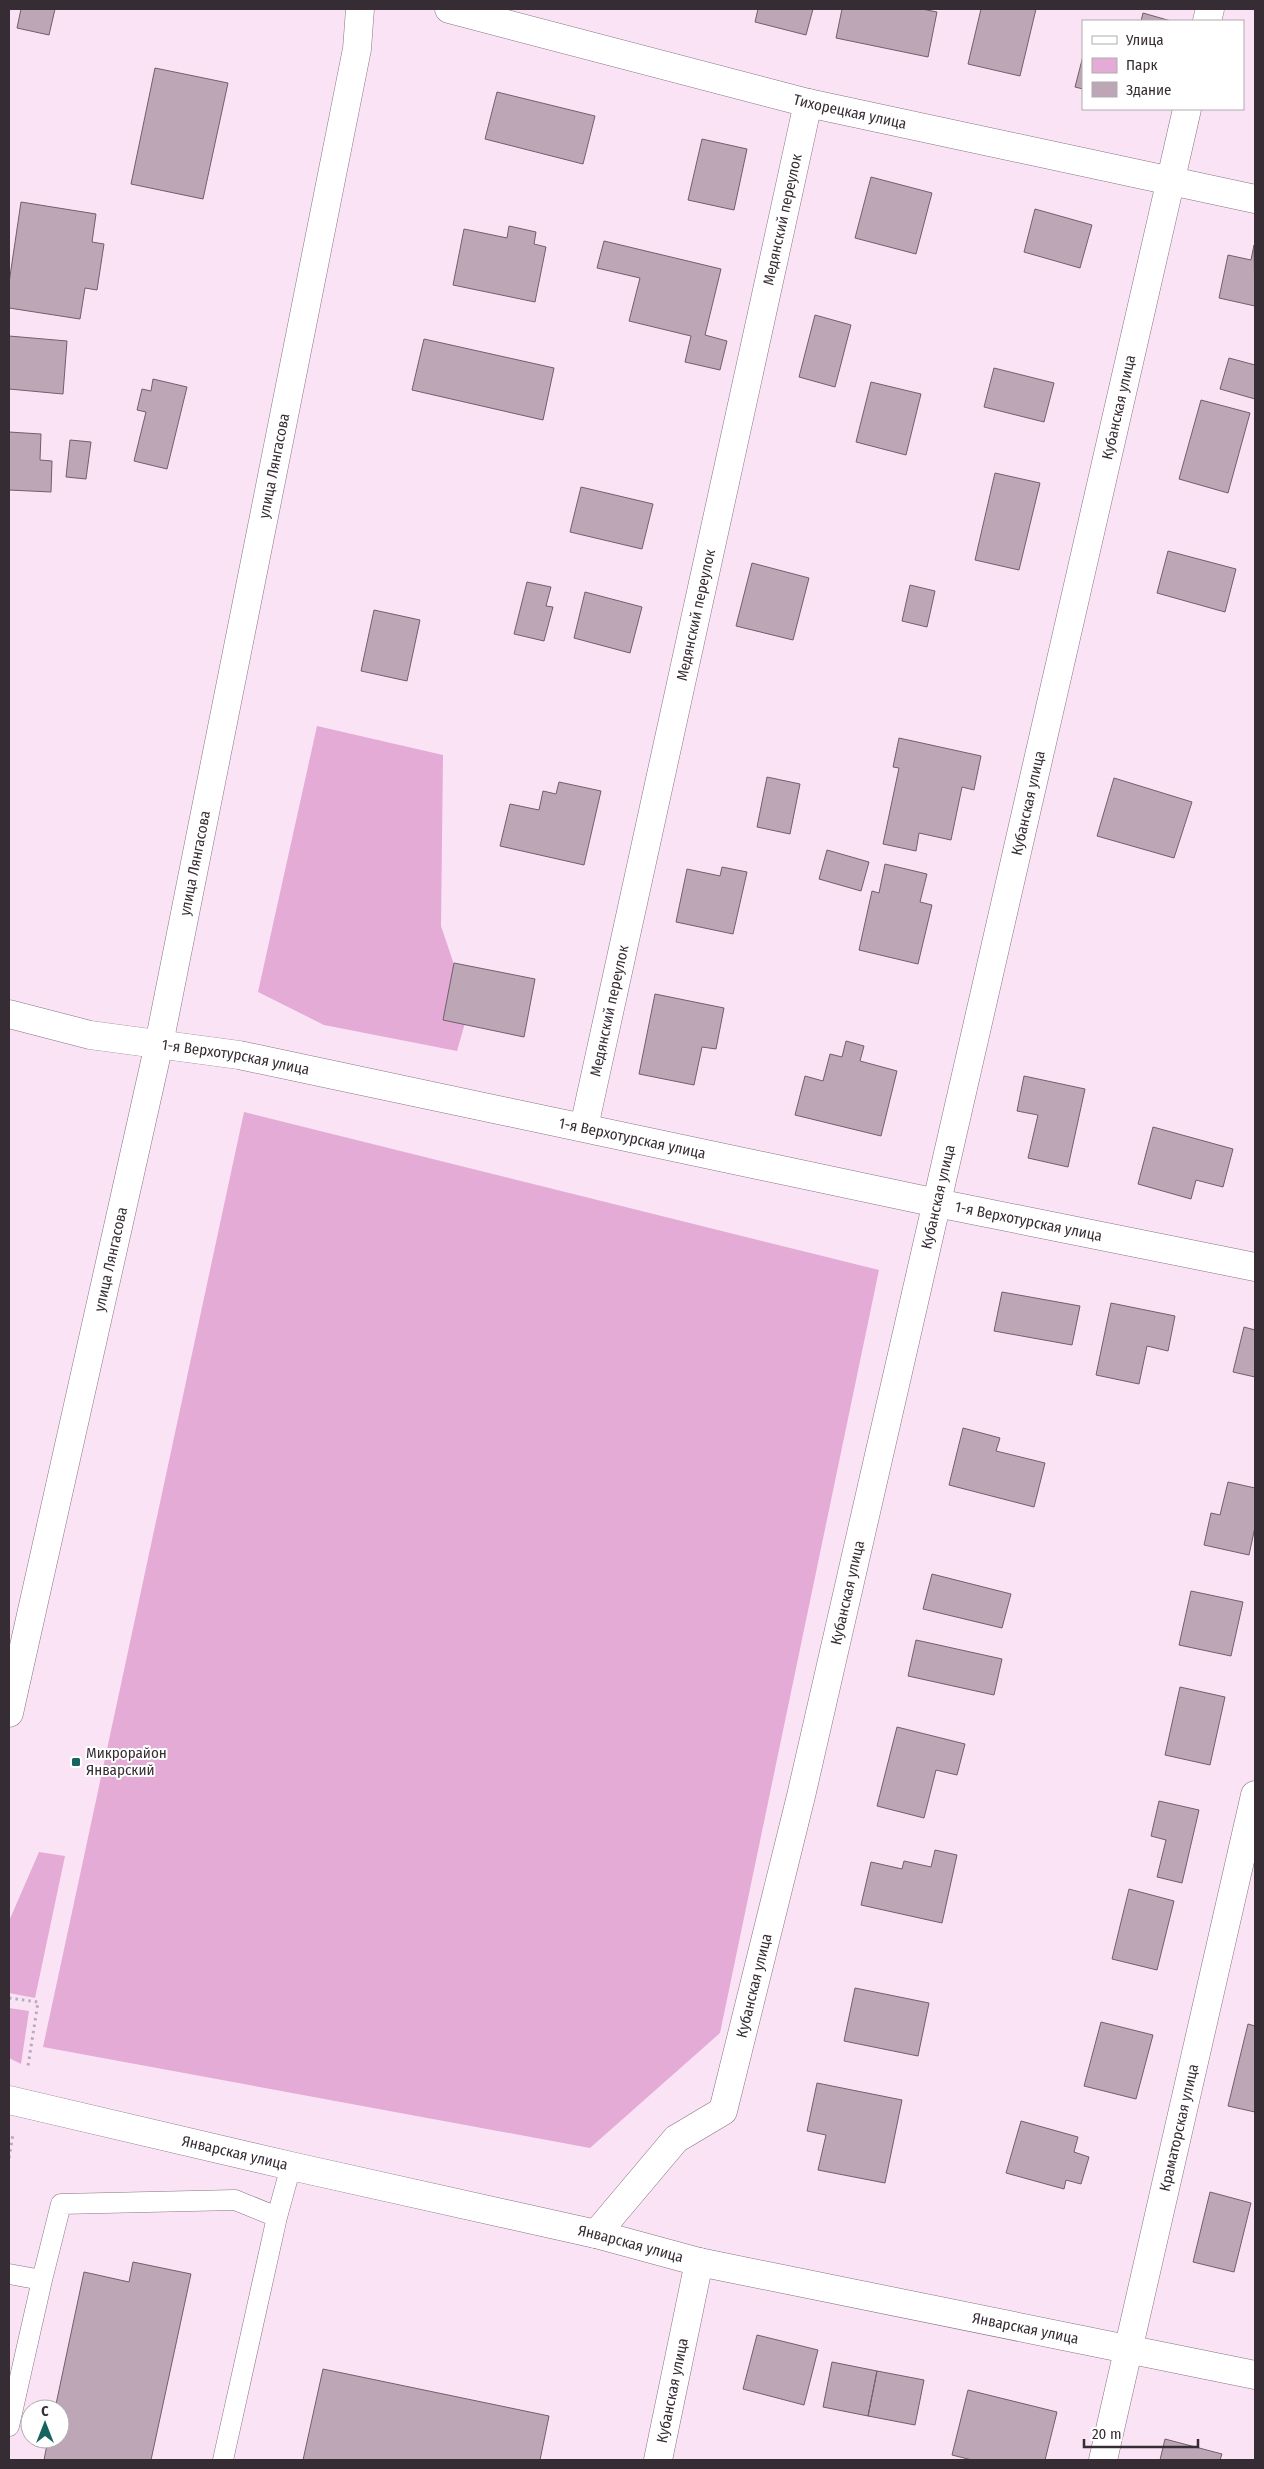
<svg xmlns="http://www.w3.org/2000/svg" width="1264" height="2469" viewBox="0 0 1264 2469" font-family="'Fira Sans Condensed',sans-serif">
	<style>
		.green { fill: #e4abd6 }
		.building { fill: #bda7b7; stroke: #725e6d }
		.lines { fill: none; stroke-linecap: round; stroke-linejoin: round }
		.service-casing { stroke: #887383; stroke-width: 21 }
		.minor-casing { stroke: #887383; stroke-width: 29 }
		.secondary-casing { stroke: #887383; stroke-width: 29 }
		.path { stroke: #bcaab8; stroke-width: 3; stroke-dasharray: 2.5 4; stroke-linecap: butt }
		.service { stroke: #fff; stroke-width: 20 }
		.minor { stroke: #fff; stroke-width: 28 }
		.secondary { stroke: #fff; stroke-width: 28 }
		.poi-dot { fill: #17645e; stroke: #fff; stroke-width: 2 }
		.labels { text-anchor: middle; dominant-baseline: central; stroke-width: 4; stroke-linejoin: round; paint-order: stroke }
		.street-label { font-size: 15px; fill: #362d34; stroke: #fff }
		.poi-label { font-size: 15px; fill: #362d34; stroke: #fff; text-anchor: start }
	</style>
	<rect width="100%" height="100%" fill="#fae3f4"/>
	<path class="green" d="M 317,726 L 443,755 L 441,926 L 469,1009 L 457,1051 L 324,1025 L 258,992 Z
		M 244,1112 L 879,1270 L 720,2033 L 590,2148 L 43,2047 Z
		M 39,1852 L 65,1856 L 35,1998 L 9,1993 L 9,1921 Z
		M 9,2008 L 29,2011 L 21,2064 L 9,2058 Z"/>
	<path class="building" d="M 21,9 L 55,9 L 49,35 L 17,28 Z
		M 758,9 L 813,9 L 806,35 L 755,22 Z
		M 842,9 L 922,9 L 937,12 L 928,57 L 836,38 Z
		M 981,9 L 1036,9 L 1020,76 L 968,64 Z
		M 1143,13 L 1171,21 L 1141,21 Z
		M 1083,56 L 1083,89 L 1075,87 Z
		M 155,68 L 228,83 L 203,199 L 131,184 Z
		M 497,92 L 595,116 L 583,164 L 485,139 Z
		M 702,139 L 747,149 L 734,210 L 688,200 Z
		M 871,177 L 932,193 L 916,254 L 855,238 Z
		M 21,202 L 96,214 L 92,242 L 104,244 L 97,290 L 85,288 L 80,319 L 9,308 L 9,283 Z
		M 1035,209 L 1092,225 L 1080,268 L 1024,252 Z
		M 509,226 L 536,232 L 534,244 L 546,247 L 535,302 L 453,285 L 464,229 L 507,238 Z
		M 604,241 L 721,269 L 705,335 L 727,341 L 720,370 L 685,362 L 691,336 L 629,321 L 640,278 L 597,268 Z
		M 1254,245 L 1255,306 L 1219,298 L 1228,255 L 1251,260 Z
		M 815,315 L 851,325 L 835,387 L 799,377 Z
		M 9,336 L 67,341 L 63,394 L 9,389 Z
		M 424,339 L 554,368 L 543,420 L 412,390 Z
		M 1229,358 L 1255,365 L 1255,399 L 1220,389 Z
		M 994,368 L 1054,383 L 1044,422 L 984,407 Z
		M 153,379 L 187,387 L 167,469 L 134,461 L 146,412 L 137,410 L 142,389 L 151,391 Z
		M 871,382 L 921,394 L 906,455 L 856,442 Z
		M 1201,400 L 1250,413 L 1228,493 L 1179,479 Z
		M 9,432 L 41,434 L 40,460 L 52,461 L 51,492 L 9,490 Z
		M 70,440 L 91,442 L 86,479 L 66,477 Z
		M 995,473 L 1040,483 L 1019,570 L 975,560 Z
		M 581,487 L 653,504 L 642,549 L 570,532 Z
		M 1168,551 L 1236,569 L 1225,612 L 1157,593 Z
		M 752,563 L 809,578 L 793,640 L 736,626 Z
		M 527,582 L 551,587 L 546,606 L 553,607 L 544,641 L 514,634 Z
		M 910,585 L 935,591 L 927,627 L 902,621 Z
		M 585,592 L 642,607 L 630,653 L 574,638 Z
		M 374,610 L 420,620 L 407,681 L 361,671 Z
		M 899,738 L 981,756 L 974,790 L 962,787 L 951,840 L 919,833 L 916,851 L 883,844 L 899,768 L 893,767 Z
		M 767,777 L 800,784 L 790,834 L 757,827 Z
		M 1114,778 L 1192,802 L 1174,858 L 1097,836 Z
		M 559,782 L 601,791 L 584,865 L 500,846 L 510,804 L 539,810 L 543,791 L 556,794 Z
		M 827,850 L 869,862 L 861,891 L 819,879 Z
		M 885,864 L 927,874 L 920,902 L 932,905 L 918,964 L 859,950 L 872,891 L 879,893 Z
		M 722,867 L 747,872 L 733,934 L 676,922 L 687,869 L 720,876 Z
		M 454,963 L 535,979 L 524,1037 L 443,1020 Z
		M 655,994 L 724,1008 L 716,1049 L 702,1047 L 694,1085 L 639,1074 Z
		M 846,1041 L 864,1046 L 860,1061 L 897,1071 L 881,1136 L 795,1115 L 805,1076 L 823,1081 L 830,1054 L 842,1057 Z
		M 1024,1076 L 1085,1089 L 1068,1167 L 1028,1158 L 1038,1115 L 1017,1111 Z
		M 1153,1127 L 1233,1149 L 1223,1187 L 1196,1180 L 1191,1199 L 1138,1184 Z
		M 1002,1292 L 1080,1306 L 1072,1345 L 994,1331 Z
		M 1111,1303 L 1175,1316 L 1168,1351 L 1147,1346 L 1139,1384 L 1096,1375 Z
		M 1244,1327 L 1255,1330 L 1255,1377 L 1233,1372 Z
		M 963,1428 L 1000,1438 L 996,1451 L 1045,1463 L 1034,1507 L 949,1485 Z
		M 1228,1482 L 1255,1488 L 1255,1527 L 1249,1555 L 1204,1545 L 1211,1513 L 1220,1515 Z
		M 932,1574 L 1011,1594 L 1002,1628 L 923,1609 Z
		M 1191,1591 L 1243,1602 L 1231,1656 L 1179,1645 Z
		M 916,1640 L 1002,1659 L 994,1695 L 908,1676 Z
		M 1180,1687 L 1225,1697 L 1210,1765 L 1165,1755 Z
		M 897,1727 L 965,1744 L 957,1775 L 936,1770 L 924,1818 L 877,1806 Z
		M 1159,1801 L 1199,1810 L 1182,1883 L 1157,1877 L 1166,1840 L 1151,1836 Z
		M 935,1850 L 957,1855 L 942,1923 L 861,1905 L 871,1862 L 902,1869 L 904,1861 L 931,1867 Z
		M 1129,1889 L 1174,1901 L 1157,1970 L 1112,1959 Z
		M 855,1988 L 929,2003 L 918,2056 L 844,2041 Z
		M 1101,2022 L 1153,2035 L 1136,2099 L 1084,2086 Z
		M 1248,2024 L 1255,2026 L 1255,2112 L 1228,2106 Z
		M 817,2083 L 902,2100 L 885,2183 L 818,2170 L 826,2135 L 807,2131 Z
		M 1021,2121 L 1078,2137 L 1074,2152 L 1089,2157 L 1081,2184 L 1066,2180 L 1064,2189 L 1006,2173 Z
		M 1210,2192 L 1251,2203 L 1234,2272 L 1193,2262 Z
		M 133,2262 L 191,2274 L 151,2460 L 44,2460 L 48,2439 L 60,2439 L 60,2409 L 55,2409 L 84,2272 L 129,2282 Z
		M 757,2335 L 818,2350 L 804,2405 L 743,2389 Z
		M 832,2362 L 877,2371 L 868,2416 L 823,2407 Z
		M 323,2369 L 549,2416 L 540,2460 L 303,2460 Z
		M 877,2371 L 924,2380 L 915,2425 L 868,2416 Z
		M 968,2390 L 1057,2412 L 1045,2460 L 972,2460 L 952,2455 Z
		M 1165,2439 L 1222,2454 L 1220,2460 L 1160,2460 Z"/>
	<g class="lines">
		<defs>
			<path id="service" d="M 277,2217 L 291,2166
				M 9,2274 L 42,2280 L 61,2204 L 235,2200 L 277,2217 L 223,2460
				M 9,2426 L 42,2280"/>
			<g id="minor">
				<path id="s1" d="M 449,9 L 808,103 L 1255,199"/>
				<path d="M 1207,21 L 1210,9"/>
				<path id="s2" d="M 9,1014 L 90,1035 L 239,1055 L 937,1203 L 1255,1267"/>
				<path id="s3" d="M 584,1127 L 808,103"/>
				<path id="s4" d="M 9,2100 L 291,2166 L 596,2234 L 699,2262 L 1255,2375"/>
				<path id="s5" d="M 596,2234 L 676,2139 L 723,2111 L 801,1796 L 1187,109"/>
				<path id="s6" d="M 658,2460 L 699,2262"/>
				<path id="s7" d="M 1103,2460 L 1255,1795"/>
			</g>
			<g id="secondary">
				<path id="s8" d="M 9,1713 L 159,1044 L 357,49 L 360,9"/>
			</g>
		</defs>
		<use href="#service" class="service-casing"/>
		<use href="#minor" class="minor-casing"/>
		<use href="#secondary" class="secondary-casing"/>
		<path class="path" d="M 9,1998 L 38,2002 L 28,2066
			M 9,2158 L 13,2134"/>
		<use href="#service" class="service"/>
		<use href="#minor" class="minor"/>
		<use href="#secondary" class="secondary"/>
	</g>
	<rect class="poi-dot" x="71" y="1757" width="10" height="10" rx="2.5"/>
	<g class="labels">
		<g class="street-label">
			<text stroke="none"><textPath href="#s1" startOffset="414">Тихорецкая улица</textPath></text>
			<text stroke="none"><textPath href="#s3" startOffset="929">Медянский переулок</textPath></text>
			<text stroke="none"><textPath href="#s5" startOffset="1928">Кубанская улица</textPath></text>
			<text stroke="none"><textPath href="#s8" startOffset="1275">улица Лянгасова</textPath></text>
			<text stroke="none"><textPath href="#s3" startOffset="524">Медянский переулок</textPath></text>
			<text stroke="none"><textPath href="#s5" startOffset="1522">Кубанская улица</textPath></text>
			<text stroke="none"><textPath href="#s8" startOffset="870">улица Лянгасова</textPath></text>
			<text stroke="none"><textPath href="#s3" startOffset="119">Медянский переулок</textPath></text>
			<text stroke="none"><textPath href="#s2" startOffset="231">1-я Верхотурская улица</textPath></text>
			<text stroke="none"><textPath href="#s2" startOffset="636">1-я Верхотурская улица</textPath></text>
			<text stroke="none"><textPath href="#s5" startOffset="1118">Кубанская улица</textPath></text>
			<text stroke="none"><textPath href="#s2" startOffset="1041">1-я Верхотурская улица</textPath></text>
			<text stroke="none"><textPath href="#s8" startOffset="465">улица Лянгасова</textPath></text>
			<text stroke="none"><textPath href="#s5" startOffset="712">Кубанская улица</textPath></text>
			<text stroke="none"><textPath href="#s5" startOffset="308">Кубанская улица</textPath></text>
			<text stroke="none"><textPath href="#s7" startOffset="341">Краматорская улица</textPath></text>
			<text stroke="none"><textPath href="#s4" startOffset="232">Январская улица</textPath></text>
			<text stroke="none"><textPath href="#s4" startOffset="638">Январская улица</textPath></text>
			<text stroke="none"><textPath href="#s4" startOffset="1042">Январская улица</textPath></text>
			<text stroke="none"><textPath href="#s6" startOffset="71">Кубанская улица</textPath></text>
		</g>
		<g class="poi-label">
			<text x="86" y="1753">Микрорайон<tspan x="86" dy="17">Январский</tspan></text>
		</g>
	</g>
	<rect width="1264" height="2469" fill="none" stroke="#362d34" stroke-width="20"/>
	<rect x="1082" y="20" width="162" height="90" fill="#ffffff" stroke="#afabae"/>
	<rect x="1092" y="36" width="25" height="8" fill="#ffffff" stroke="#afabae"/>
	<text x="1126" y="45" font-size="15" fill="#362d34">Улица</text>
	<rect x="1092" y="58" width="25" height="15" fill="#e4abd6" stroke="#afabae"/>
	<text x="1126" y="70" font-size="15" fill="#362d34">Парк</text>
	<rect x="1092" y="82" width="25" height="15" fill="#bda7b7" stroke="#afabae"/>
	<text x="1126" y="95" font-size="15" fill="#362d34">Здание</text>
	<g transform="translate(45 2424)"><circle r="24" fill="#ffffff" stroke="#afabae"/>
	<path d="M0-4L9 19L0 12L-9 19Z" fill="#17645e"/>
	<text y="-8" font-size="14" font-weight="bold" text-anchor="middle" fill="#362d34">С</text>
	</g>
	<path d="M1084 2439v8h114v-8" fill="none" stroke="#362d34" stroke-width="2.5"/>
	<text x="1092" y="2439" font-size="15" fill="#362d34" stroke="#ffffff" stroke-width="4" paint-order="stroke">20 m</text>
</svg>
